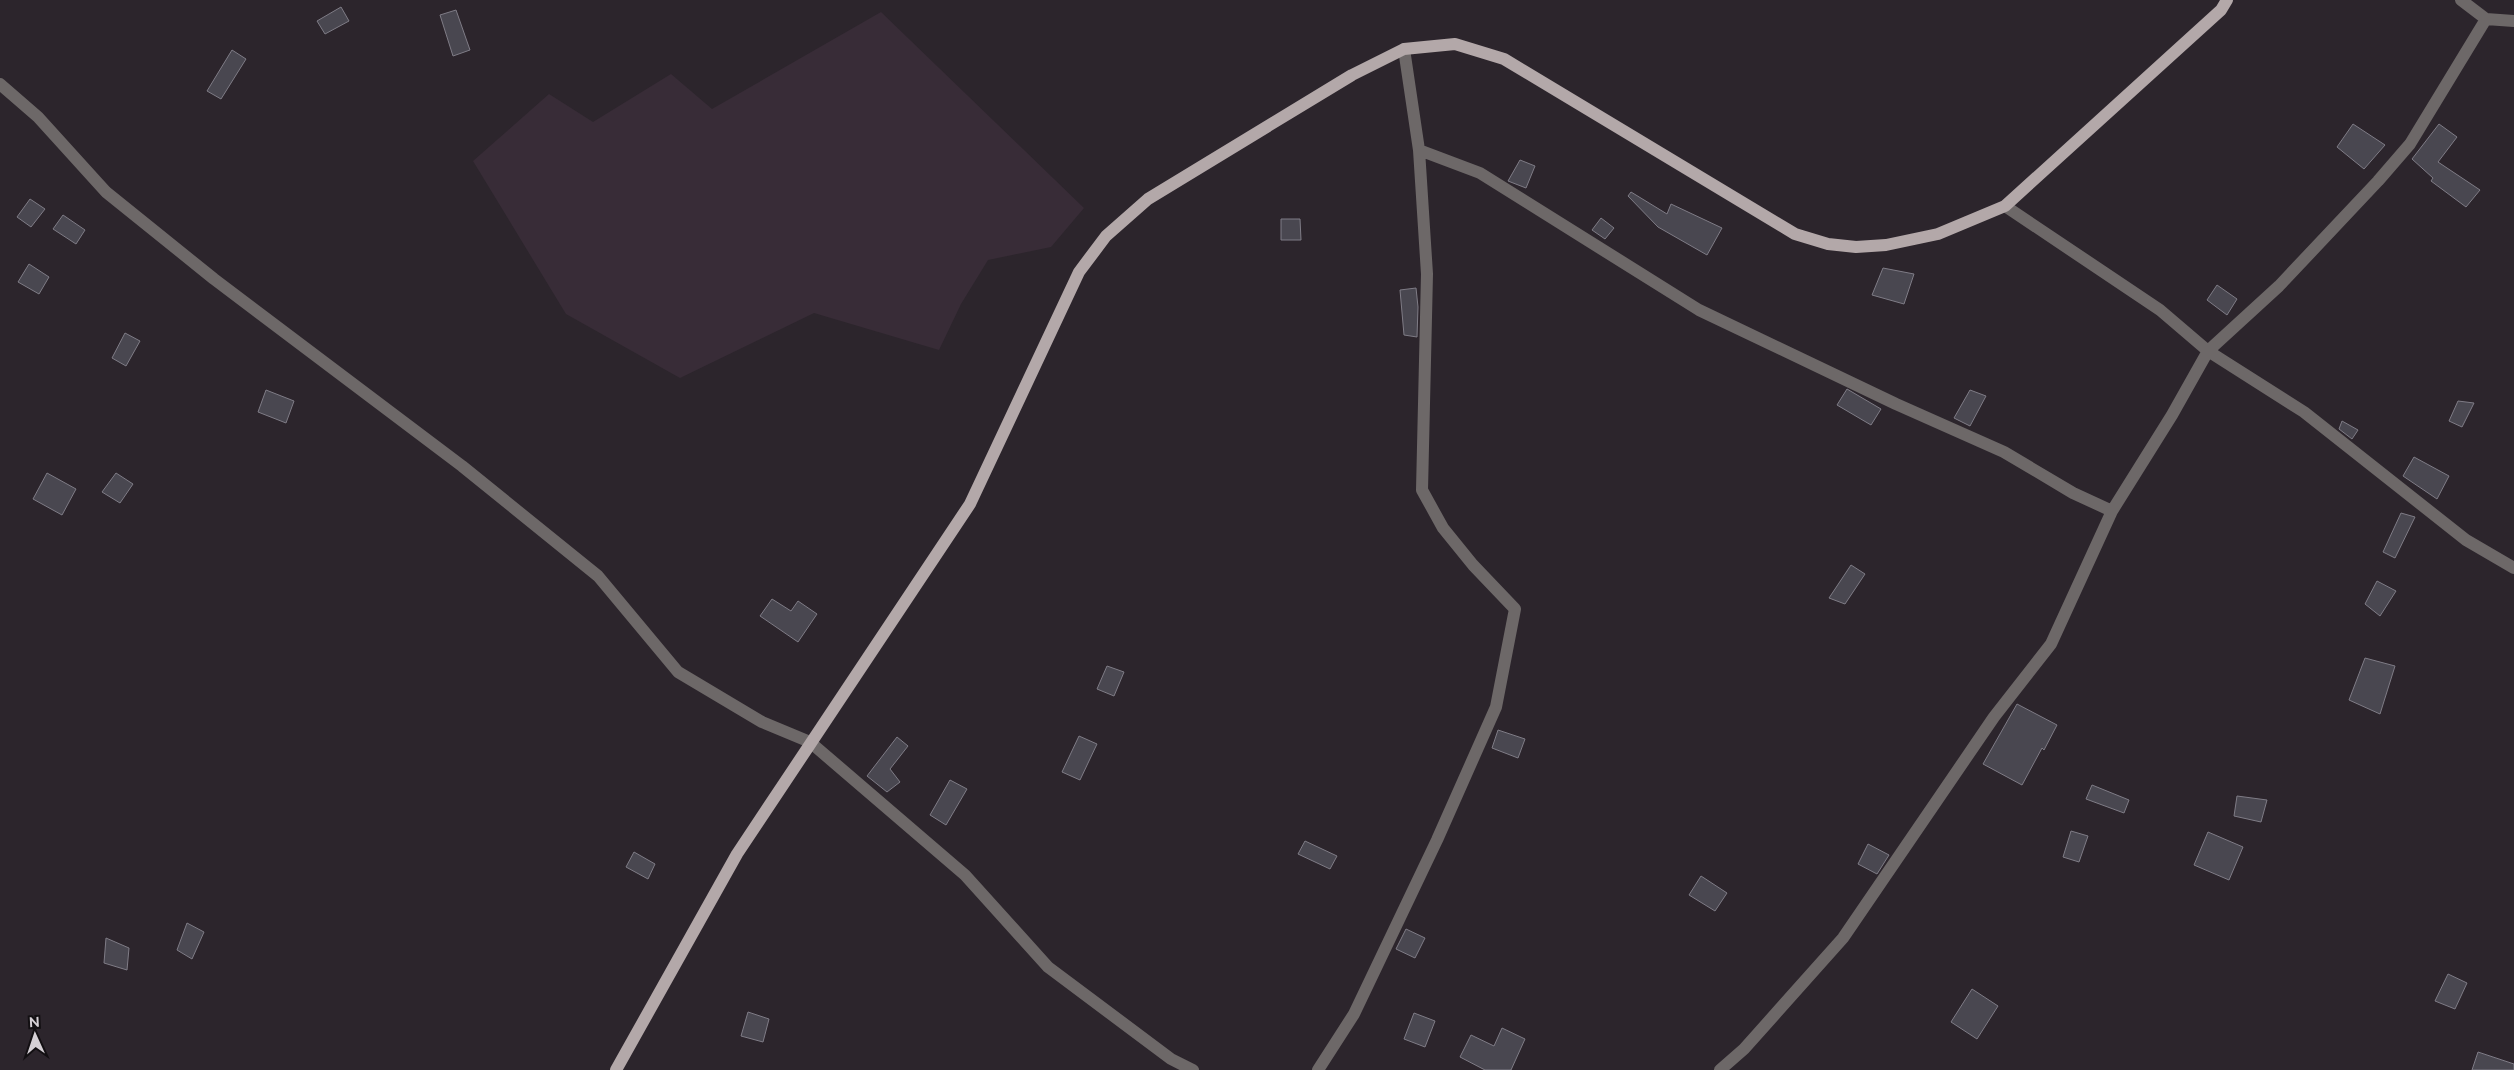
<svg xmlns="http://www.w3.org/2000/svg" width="2514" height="1070" viewBox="0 0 2514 1070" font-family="Raleway,sans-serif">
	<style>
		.built { fill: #382c37 }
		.building { fill: #494750; stroke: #7f7c86 }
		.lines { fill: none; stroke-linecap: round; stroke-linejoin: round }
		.minor { stroke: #6d6868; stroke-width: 12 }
		.major { stroke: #b3a8a9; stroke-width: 12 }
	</style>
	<rect width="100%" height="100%" fill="#2c252c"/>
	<path class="built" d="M 881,12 L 1084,208 L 1051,247 L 988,260 L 961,304 L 939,350 L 814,313 L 680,378 L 566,314 L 473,161 L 549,94 L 593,122 L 671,74 L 712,109 Z"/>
	<path class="building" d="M 341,7 L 349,21 L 325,34 L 317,21 Z
		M 456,10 L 470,50 L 453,56 L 440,15 Z
		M 232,50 L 246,59 L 221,99 L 207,91 Z
		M 2353,124 L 2385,145 L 2364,169 L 2337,147 Z
		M 2439,124 L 2457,137 L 2438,162 L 2480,190 L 2466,207 L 2431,181 L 2433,178 L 2412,159 Z
		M 1520,160 L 1535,166 L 1526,188 L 1508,181 Z
		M 1631,192 L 1667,214 L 1671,204 L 1722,228 L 1707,255 L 1658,227 L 1628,196 Z
		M 30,199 L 45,209 L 31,227 L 17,217 Z
		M 63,215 L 85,230 L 76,244 L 53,229 Z
		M 1601,218 L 1614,228 L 1605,239 L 1592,230 Z
		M 1281,219 L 1300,219 L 1301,240 L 1281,240 Z
		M 29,264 L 49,277 L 39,294 L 18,282 Z
		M 1883,268 L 1914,274 L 1904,304 L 1872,295 Z
		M 2217,285 L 2237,299 L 2227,315 L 2207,300 Z
		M 1416,288 L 1418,307 L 1417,337 L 1404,335 L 1400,290 Z
		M 125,333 L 140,341 L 126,366 L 112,358 Z
		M 1847,389 L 1881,409 L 1871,425 L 1837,405 Z
		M 266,390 L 294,401 L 286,423 L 258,412 Z
		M 1970,390 L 1986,396 L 1970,426 L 1954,418 Z
		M 2458,401 L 2474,403 L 2462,427 L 2449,421 Z
		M 2342,421 L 2358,430 L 2352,439 L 2339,429 Z
		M 2414,457 L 2449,476 L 2437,499 L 2403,476 Z
		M 47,473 L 76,489 L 62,515 L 33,499 Z
		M 116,473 L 133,484 L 120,503 L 102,492 Z
		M 2401,513 L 2415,517 L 2395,558 L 2383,552 Z
		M 1851,565 L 1865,574 L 1845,604 L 1829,598 Z
		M 2377,581 L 2396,591 L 2380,616 L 2365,604 Z
		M 772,599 L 791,611 L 798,601 L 817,614 L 798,642 L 760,616 Z
		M 2365,658 L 2395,666 L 2380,714 L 2349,700 Z
		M 1107,666 L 1124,672 L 1114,696 L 1097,689 Z
		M 2017,704 L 2057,725 L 2044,750 L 2042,748 L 2022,785 L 1983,764 Z
		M 1498,730 L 1525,739 L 1518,758 L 1492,748 Z
		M 1079,736 L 1097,744 L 1080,780 L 1062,772 Z
		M 897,737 L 908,746 L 890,769 L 900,782 L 887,792 L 867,776 Z
		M 950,780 L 967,789 L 946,825 L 930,815 Z
		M 2092,785 L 2129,800 L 2124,813 L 2086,799 Z
		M 2237,796 L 2267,800 L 2261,822 L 2234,816 Z
		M 2071,831 L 2088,836 L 2079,862 L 2063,857 Z
		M 2208,832 L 2243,847 L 2229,880 L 2194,865 Z
		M 1305,841 L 1337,856 L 1330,869 L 1298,854 Z
		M 1868,844 L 1889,855 L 1877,874 L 1858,864 Z
		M 634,852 L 655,864 L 648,879 L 626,867 Z
		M 1701,876 L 1727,893 L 1715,911 L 1689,895 Z
		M 187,923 L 204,932 L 192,959 L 177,950 Z
		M 1406,929 L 1425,938 L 1415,958 L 1396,949 Z
		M 106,938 L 129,948 L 127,970 L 104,963 Z
		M 2448,974 L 2467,983 L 2455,1009 L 2435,1001 Z
		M 1972,989 L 1998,1006 L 1977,1039 L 1951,1022 Z
		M 748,1012 L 769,1019 L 763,1042 L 741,1036 Z
		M 1414,1013 L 1435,1021 L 1425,1047 L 1404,1039 Z
		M 1502,1028 L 1525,1039 L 1511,1070 L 1485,1070 L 1460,1057 L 1471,1035 L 1494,1046 Z
		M 2478,1052 L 2514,1064 L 2514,1070 L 2472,1070 Z"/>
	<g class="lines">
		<path class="minor" d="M 2461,0 L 2486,19
			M 0,84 L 38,117 L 106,192 L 214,279 L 462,466 L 598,576 L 678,672 L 762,722 L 810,742 L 965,875 L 1048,967 L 1171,1059 L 1193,1070
			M 1419,150 L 1480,173 L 1699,310 L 1896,404 L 2004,452 L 2073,493 L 2112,511
			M 2005,206 L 2160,310 L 2208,351 L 2304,412 L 2466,540 L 2514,568
			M 1318,1070 L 1354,1014 L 1437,840 L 1496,707 L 1515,609 L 1473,565 L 1443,528 L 1422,490 L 1427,274 L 1419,150 L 1404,49
			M 1720,1070 L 1744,1049 L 1843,938 L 1994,717 L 2051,644 L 2112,511 L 2172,415 L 2208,351 L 2279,286 L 2378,181 L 2410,144 L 2486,19 L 2514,21"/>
		<path class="major" d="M 616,1070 L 737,854 L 970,504 L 1079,272 L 1106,236 L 1148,199 L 1352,75 L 1404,49 L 1455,44 L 1504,59 L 1795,234 L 1828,244 L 1856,247 L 1886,245 L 1938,234 L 2005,206 L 2221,10 L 2227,0"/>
	</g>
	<g transform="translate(35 1035) rotate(357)" stroke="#120f12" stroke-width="4" paint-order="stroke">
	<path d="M0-4L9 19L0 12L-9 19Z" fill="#d5d0d5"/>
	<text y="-8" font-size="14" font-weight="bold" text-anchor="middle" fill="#d5d0d5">N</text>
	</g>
</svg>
